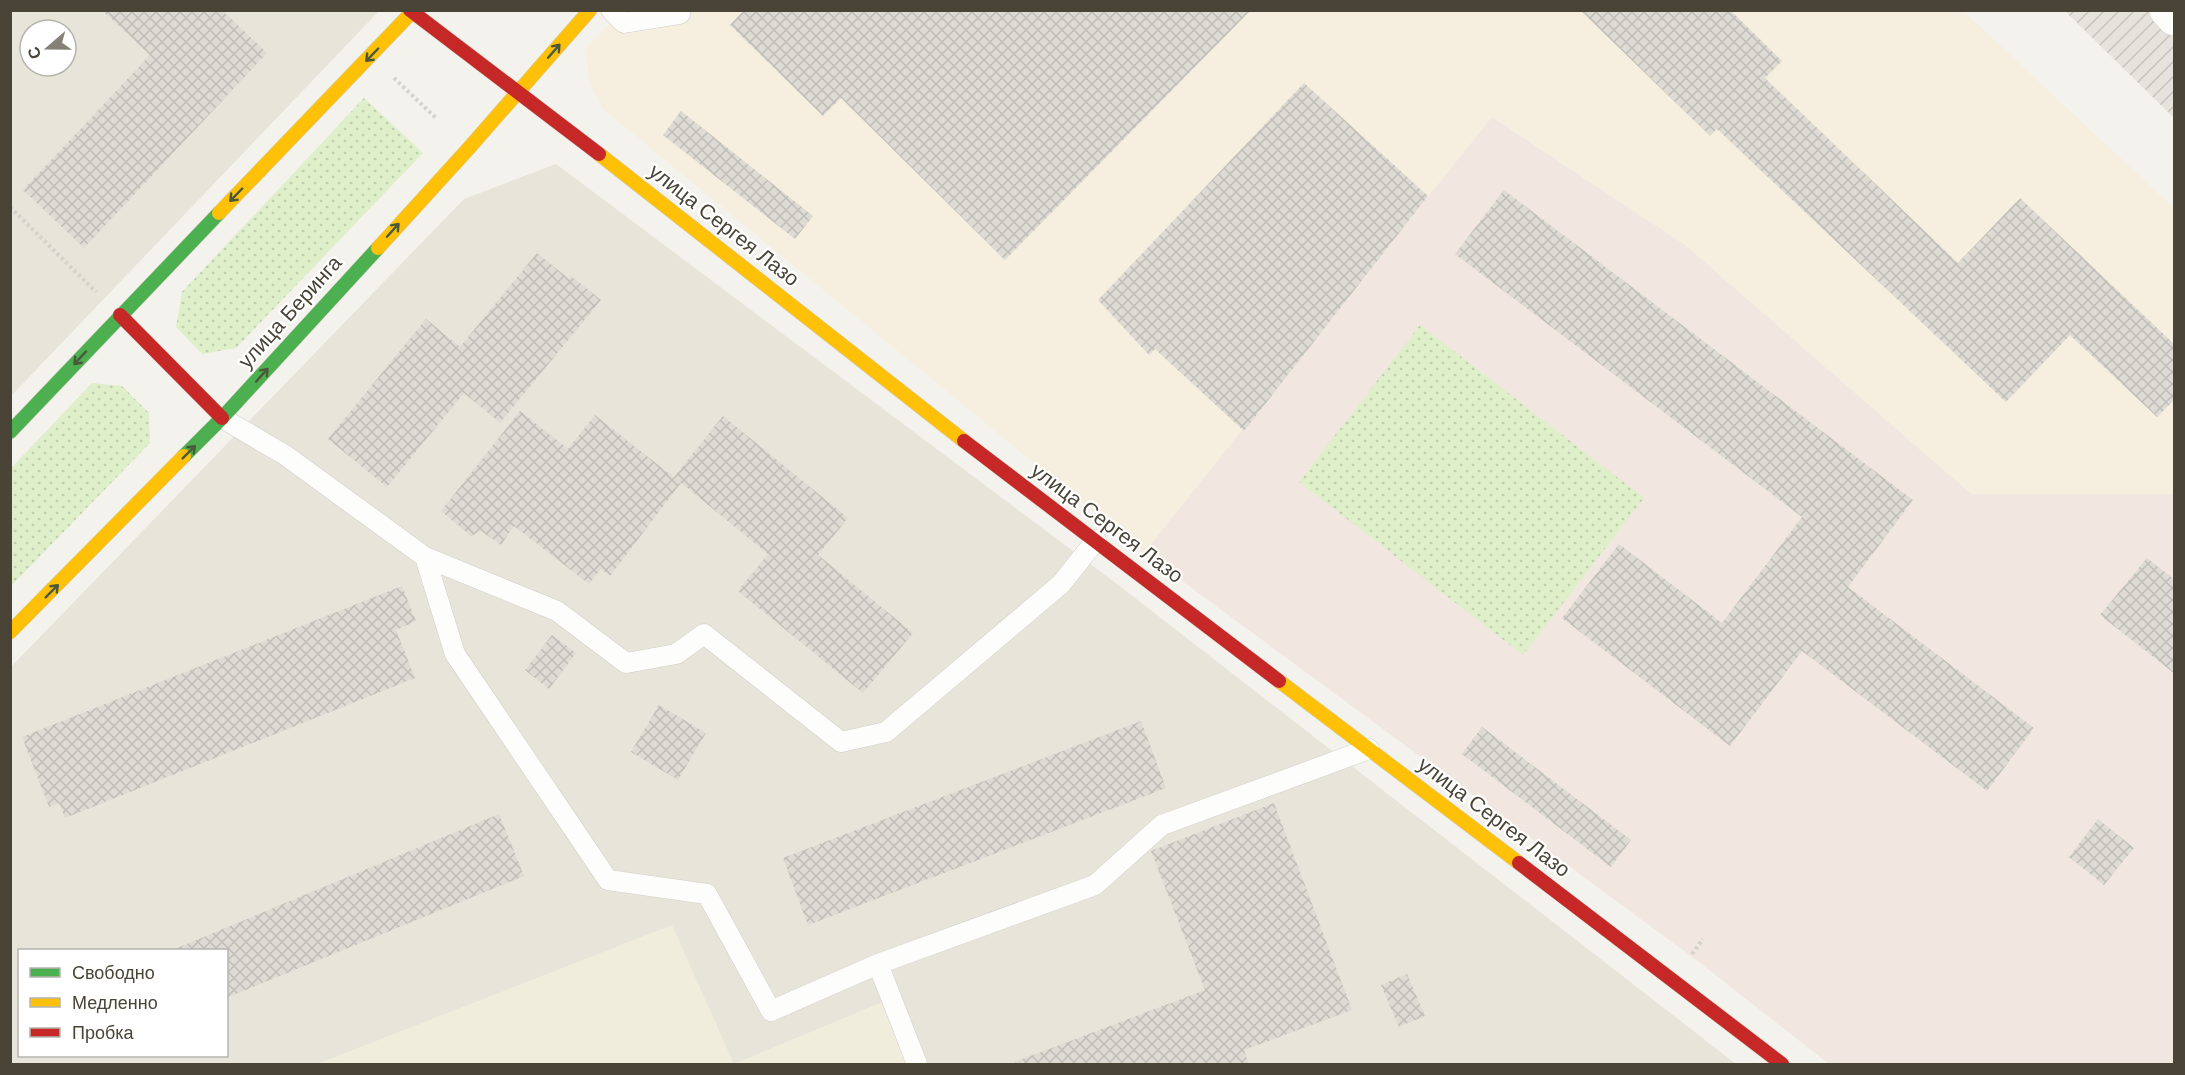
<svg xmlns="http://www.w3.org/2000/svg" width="2185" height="1075" viewBox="0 0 2185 1075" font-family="'DM Sans',sans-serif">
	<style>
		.residential { fill: #e7e4d9; fill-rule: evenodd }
		.commercial { fill: #f6eede }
		.industrial { fill: url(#industrial-furrows) }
		.education { fill: #f1eddd }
		.medical { fill: #f2e6e0 }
		.grass { fill: url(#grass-dots) }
		.building { fill: url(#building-cross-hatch) }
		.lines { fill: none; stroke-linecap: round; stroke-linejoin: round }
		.lane-casing { stroke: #d1cfc9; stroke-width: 21 }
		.street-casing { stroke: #d1cfc9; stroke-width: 34 }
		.fast-casing { stroke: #d3cfc2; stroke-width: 15 }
		.slow-casing { stroke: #d3cfc2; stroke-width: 15 }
		.jam-casing { stroke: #d3cfc2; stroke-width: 15 }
		.path { stroke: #d3d2cb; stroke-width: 4; stroke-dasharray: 3 3; stroke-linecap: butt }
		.lane { stroke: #fdfdfc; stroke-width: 20 }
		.street { stroke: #fdfdfc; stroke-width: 33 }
		.fast { stroke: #4caf50; stroke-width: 14 }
		.slow { stroke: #ffc107; stroke-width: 14 }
		.jam { stroke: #c62828; stroke-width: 14 }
		.oneway { stroke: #4a593b }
		.labels { text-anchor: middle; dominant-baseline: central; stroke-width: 4.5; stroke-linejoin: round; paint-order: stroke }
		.street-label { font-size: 21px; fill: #4a4436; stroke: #fff }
	</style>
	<defs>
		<pattern id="industrial-furrows" width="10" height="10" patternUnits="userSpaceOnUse" patternTransform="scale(1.5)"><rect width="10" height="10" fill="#e6e3dd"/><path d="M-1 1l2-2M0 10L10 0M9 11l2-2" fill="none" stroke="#c7c4be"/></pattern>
		<pattern id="grass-dots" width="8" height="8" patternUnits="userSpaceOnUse" patternTransform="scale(1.5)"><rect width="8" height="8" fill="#deefca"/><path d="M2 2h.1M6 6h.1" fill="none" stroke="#c0ceae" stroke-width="1.8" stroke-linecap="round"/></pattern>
		<pattern id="building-cross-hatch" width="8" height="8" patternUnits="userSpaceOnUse" patternTransform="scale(1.5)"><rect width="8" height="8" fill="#dddbd4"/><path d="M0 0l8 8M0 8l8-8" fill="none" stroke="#bfbdb7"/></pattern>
	</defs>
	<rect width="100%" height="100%" fill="#f3f2ec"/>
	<path class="residential" d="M 11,11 L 379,11 L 11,396 ZM 30,30 L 66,30 L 66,66 L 30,66 Z
		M 556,164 L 1117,584 L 1736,1064 L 11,1064 L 10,668 L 464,199 ZM 20,950 L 226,950 L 226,1056 L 20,1056 Z"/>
	<path class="commercial" d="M 623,10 L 1963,11 L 2174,208 L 2174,494 L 1971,494 L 1685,245 L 1493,117 L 1144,553 L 603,109 L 589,80 L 586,48 Z"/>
	<path class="industrial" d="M 2065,11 L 2174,11 L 2174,118 Z"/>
	<path class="education" d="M 672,925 L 734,1064 L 882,1002 L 907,1064 L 317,1064 Z"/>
	<path class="medical" d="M 1492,117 L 1685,245 L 1971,494 L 2174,494 L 2174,1064 L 1829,1064 L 1695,959 L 1144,553 Z"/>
	<path class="grass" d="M 364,98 L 423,153 L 236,348 L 202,354 L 176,327 L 182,292 Z
		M 1420,325 L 1644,498 L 1523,655 L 1299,482 Z
		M 92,383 L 122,386 L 149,413 L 150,443 L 11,586 L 11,468 Z"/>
	<path class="building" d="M 102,10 L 222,10 L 267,53 L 84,248 L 23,190 L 150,55 Z
		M 744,10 L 1251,10 L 1005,260 L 841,98 L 823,116 L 730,25 Z
		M 1580,10 L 1730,10 L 1782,61 L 1765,78 L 1958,263 L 2020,198 L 2175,345 L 2175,399 L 2157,417 L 2070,335 L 2006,402 L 1717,129 L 1710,136 Z
		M 1304,83 L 1428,196 L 1244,431 L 1155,349 L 1149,355 L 1098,300 Z
		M 681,111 L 813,216 L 795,239 L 663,135 Z
		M 1504,190 L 1913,500 L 1848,587 L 2034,728 L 1987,791 L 1802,651 L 1730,746 L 1562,618 L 1619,544 L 1722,623 L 1802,517 L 1455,254 Z
		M 537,253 L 569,279 L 571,276 L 601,300 L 500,423 L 464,393 L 387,487 L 328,439 L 426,319 L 460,347 Z
		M 520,411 L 568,449 L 595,415 L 681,483 L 610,576 L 601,569 L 589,584 L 514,526 L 501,545 L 481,531 L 471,536 L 441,511 Z
		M 723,416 L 848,518 L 818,555 L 913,633 L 863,693 L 738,591 L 768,554 L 674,477 Z
		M 2147,558 L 2175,580 L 2175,674 L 2100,615 Z
		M 402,586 L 416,621 L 396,630 L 415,678 L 65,818 L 59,803 L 49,807 L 22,737 Z
		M 552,635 L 576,653 L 549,689 L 525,670 Z
		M 659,705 L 706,733 L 678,780 L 631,752 Z
		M 1141,721 L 1166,788 L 808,925 L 783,858 Z
		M 1482,727 L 1631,840 L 1611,867 L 1462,754 Z
		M 1274,803 L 1352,1010 L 1244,1050 L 1249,1065 L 1015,1065 L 1015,1062 L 1205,990 L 1151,851 Z
		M 499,814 L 524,876 L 226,998 L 226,951 L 170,951 Z
		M 2098,819 L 2134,848 L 2104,885 L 2069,857 Z
		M 1407,974 L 1425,1016 L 1399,1027 L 1381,985 Z"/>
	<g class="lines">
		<defs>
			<path id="lane" d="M 611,10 L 624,23 L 680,14
				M 222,418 L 285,455 L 425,557 L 557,611 L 626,663 L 676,654 L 704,634 L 841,742 L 886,732 L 1061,584 L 1096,540
				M 425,557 L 455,654 L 608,880 L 707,894 L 771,1011 L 878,964
				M 917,1064 L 878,964 L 1095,885 L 1162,825 L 1369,749"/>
			<path id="street" d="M 2166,10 L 2174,19"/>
			<path id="fast" d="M 10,432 L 219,213
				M 184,456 L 222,418 L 378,248"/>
			<path id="slow" d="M 599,154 L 964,441
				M 219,213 L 414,10
				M 378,248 L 469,148 L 590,10
				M 10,632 L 184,456
				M 1279,681 L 1519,863"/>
			<path id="jam" d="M 410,10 L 599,154
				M 120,315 L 222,418
				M 964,441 L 1279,681
				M 1519,863 L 1782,1064"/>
		</defs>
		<use href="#lane" class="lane-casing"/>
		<use href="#street" class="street-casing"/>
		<use href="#fast" class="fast-casing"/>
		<use href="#slow" class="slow-casing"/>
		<use href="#jam" class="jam-casing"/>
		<path class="path" d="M 394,78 L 437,119
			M 10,207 L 96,292
			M 1692,954 L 1703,939"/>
		<use href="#lane" class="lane"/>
		<use href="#street" class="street"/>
		<use href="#fast" class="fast"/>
		<use href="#slow" class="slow"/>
		<use href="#jam" class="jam"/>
	</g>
	<defs><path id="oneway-shaft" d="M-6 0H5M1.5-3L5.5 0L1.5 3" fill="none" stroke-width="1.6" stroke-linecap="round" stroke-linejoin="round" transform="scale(1.5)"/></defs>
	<g class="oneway">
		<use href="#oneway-shaft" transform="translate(554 51) rotate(-49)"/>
		<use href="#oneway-shaft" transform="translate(372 55) rotate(134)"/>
		<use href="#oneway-shaft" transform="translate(236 195) rotate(134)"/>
		<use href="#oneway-shaft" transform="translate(393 230) rotate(-48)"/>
		<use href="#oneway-shaft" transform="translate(80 358) rotate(133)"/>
		<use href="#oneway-shaft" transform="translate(262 375) rotate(-48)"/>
		<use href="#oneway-shaft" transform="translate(189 452) rotate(-45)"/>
		<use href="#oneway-shaft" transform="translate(52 591) rotate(-45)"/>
	</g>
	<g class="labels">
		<g class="street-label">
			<text transform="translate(724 225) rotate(38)">улица Сергея Лазо</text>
			<text transform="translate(290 312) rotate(-48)">улица Беринга</text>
			<text transform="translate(1107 523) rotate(37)">улица Сергея Лазо</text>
			<text transform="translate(1494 817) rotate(37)">улица Сергея Лазо</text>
		</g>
	</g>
	<rect width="2185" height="1075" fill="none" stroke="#4a4436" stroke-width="24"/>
	<rect x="18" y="949" width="210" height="108" fill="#ffffff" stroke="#b7b4af" stroke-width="1.5"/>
	<rect x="30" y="968" width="30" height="9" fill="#4caf50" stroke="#b7b4af" stroke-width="1.5"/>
	<text x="72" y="979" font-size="18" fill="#4a4436">Свободно</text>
	<rect x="30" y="998" width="30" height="9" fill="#ffc107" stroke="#b7b4af" stroke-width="1.5"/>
	<text x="72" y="1009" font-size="18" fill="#4a4436">Медленно</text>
	<rect x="30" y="1028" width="30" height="9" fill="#c62828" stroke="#b7b4af" stroke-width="1.5"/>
	<text x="72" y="1039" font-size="18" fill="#4a4436">Пробка</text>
	<g transform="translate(48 48) rotate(250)"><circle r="28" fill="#ffffff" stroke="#b7b4af" stroke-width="1.5"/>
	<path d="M0-4.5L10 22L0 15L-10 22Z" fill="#858176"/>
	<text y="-9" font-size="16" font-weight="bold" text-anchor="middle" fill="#4a4436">С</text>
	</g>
</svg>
